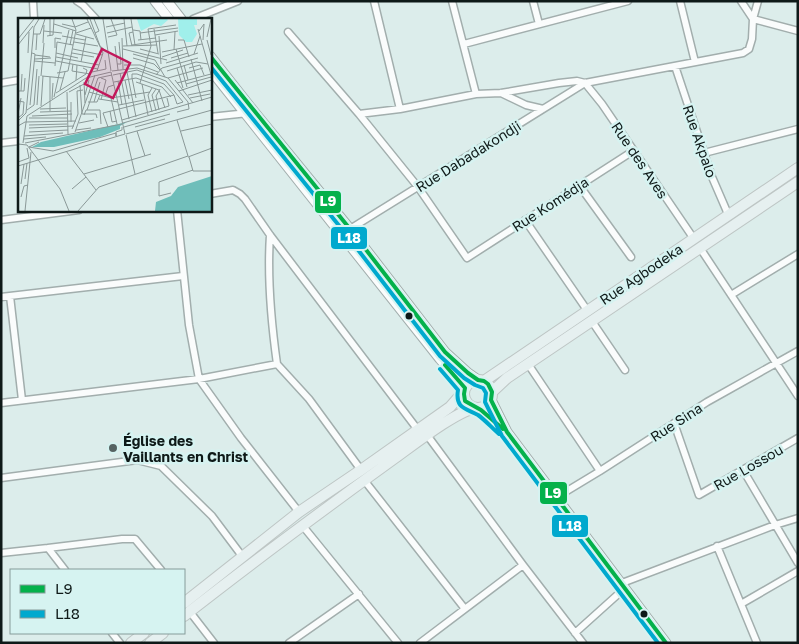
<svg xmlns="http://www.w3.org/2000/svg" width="799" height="644" viewBox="0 0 799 644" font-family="'Golos Text',sans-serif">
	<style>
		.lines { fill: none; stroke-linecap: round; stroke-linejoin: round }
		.street-casing { stroke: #a2aead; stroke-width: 9 }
		.secondary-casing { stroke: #a2aead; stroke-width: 11 }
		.primary-casing { stroke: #bec6c5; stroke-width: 12 }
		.street { stroke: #fafcfc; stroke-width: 6 }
		.secondary { stroke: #fafcfc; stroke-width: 9 }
		.primary { stroke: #e6f0f0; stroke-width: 10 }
		.bus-1-casing { stroke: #d6f3f1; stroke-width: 8 }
		.bus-2-casing { stroke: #d6f3f1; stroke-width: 8 }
		.bus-1 { stroke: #04b14b; stroke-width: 4 }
		.bus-2 { stroke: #00a9ce; stroke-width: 4 }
		.bus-dot { fill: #0e1918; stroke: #d6f3f1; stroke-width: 2 }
		.poi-dot { fill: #566362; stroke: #d6f3f1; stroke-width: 2 }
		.labels { text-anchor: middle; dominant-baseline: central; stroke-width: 5; stroke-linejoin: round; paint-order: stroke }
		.street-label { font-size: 14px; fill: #0e1918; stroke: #d6f3f1 }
		.poi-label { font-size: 14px; font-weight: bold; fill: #0e1918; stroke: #d6f3f1; text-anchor: start }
		.inset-road { fill: none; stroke: #8a9897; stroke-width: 1 }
		.view { fill: #c2185b; fill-opacity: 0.15; stroke: #c2185b; stroke-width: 2.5 }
		.inset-edge { fill: none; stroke: #0e1918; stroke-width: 2.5 }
		.line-badge { stroke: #d6f3f1; stroke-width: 2 }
		.badge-label { font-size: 14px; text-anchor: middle; font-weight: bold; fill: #fff }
	</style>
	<rect width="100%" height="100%" fill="#dcedeb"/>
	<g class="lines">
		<defs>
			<path id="street" d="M 33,1 L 34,19
				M 77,1 L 83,5 L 96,19
				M 374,1 L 400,109
				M 452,1 L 476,94
				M 533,1 L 539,24
				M 680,1 L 695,62
				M 741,1 L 753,19 L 798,31
				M 193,19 L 238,1
				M 288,32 L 359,114 L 418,187 L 467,258 L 633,151
				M 464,44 L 628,1
				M 675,66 L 712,177 L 728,214
				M 1,83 L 19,80
				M 585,83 L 602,104 L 694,239
				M 501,93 L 526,105 L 543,109
				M 359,114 L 400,109 L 476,94 L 501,93 L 559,83 L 577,81 L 585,83 L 743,53 L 749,49 L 752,39 L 753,19 L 758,1
				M 210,117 L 248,113
				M 1,143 L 19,141
				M 704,153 L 798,129
				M 579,185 L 631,257
				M 210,194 L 233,190 L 240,194 L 245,199 L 270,235 L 418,430
				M 177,210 L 189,325 L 199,379 L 241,438 L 299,512
				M 1,220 L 79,210
				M 525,220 L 587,310
				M 350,229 L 585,83
				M 700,248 L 798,396
				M 731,295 L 798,254
				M 10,296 L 22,400
				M 1,297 L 183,276
				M 591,320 L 625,370
				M 277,364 L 309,399 L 361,470
				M 528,364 L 600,471
				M 1,403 L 199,379 L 277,364 C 271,321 267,279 270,235
				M 674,423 L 699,495 L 798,438
				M 427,435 L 523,565 L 583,643
				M 743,470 L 798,563
				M 1,478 L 137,460 L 161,466 L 212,516 L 242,556
				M 364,480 L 465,609
				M 557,497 L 600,471 L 707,402 L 798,351
				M 302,525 L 398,643
				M 717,546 L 757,643
				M 48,548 L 122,539 L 135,539 L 161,570
				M 1,553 L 48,548 L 65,570
				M 622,583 L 775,525 L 798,518
				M 741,604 L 798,571
				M 190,612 L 214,643
				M 112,633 L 120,643
				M 575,633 L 625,588
				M 289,643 L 359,594
				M 420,643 L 523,565"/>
			<path id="secondary" d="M 155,1 L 169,19
				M 167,1 L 181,19
				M 210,56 L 255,113 L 350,229 L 445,352 L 468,373 L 478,380
				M 210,69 L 440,359 L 465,388
				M 491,400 L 507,432 L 666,643
				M 479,409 L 501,427"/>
			<path id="primary" d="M464 394a14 14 0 1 1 28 0a14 14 0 1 1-28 0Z
				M 484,381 L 798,168
				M 492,392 L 507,378 L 798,182
				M 184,603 L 299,512 L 361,470 L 450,407 L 464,391
				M 184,616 C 253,562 323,510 395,458 C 412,446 456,411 476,408
				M 131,643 L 144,633
				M 150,643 L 163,633"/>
		</defs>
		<use href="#street" class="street-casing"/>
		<use href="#secondary" class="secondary-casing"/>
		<use href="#primary" class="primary-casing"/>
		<use href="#street" class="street"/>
		<use href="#secondary" class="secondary"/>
		<use href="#primary" class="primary"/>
		<defs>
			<path id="bus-1" d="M 210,56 L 350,229 L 445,352 L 468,373 L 478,380 L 484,381 L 488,384 L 492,392 L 491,400 L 507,432 L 666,643
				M 445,365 L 465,388 L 464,394 L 465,401 L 481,410 L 503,429"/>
			<path id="bus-2" d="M 210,66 L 345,233 L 440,356 L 464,378 L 475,385 L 483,388 L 486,393 L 485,402 L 502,436 L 658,643
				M 440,369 L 458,390 C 455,408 465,408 478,415 C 485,420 492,428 499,434"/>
		</defs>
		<use href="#bus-1" class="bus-1-casing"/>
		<use href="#bus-2" class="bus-2-casing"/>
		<use href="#bus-1" class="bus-1"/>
		<use href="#bus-2" class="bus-2"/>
	</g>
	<g class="bus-dot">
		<circle cx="409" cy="316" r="4.5"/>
		<circle cx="644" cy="614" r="4.5"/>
	</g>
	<circle class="poi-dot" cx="113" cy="448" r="5"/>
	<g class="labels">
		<g class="street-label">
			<text transform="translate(700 141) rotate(71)">Rue Akpalo</text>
			<text transform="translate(468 156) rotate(-32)">Rue Dabadakondji</text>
			<text transform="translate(640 160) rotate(56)">Rue des Aves</text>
			<text transform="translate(550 204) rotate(-33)">Rue Komédja</text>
			<text transform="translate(641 274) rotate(-34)">Rue Agbodeka</text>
			<text transform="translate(676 422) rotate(-33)">Rue Sina</text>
			<text transform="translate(748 467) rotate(-30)">Rue Lossou</text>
		</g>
		<g class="poi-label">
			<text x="123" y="440">Église des<tspan x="123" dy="16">Vaillants en Christ</tspan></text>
		</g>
	</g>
	<g transform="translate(18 18)">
		<rect width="194" height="194" fill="#dcedeb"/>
		<path d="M 119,1 L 149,1 L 150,2 L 143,8 L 136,6 L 123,13 ZM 160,1 L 179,1 L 179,7 L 176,7 L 179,16 L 174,24 L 168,24 L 161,17 Z" fill="#a0efeb"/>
		<path d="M 109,104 L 102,108 L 102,111 L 82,119 L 36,129 L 14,129 L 23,124 ZM 194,158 L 194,193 L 137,193 L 138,184 L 153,178 L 160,169 Z" fill="#6ebeba"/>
		<path class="inset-road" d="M 32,1 L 32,18M 69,1 L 85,35 L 79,53M 72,1 L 82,28 L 88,33M 76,1 L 81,13 L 77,15M 85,1 L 93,53M 106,1 L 109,28M 113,1 L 117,27M 36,6 L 58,13M 44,6 L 57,9 L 70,4M 88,9 L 107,5M 136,11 L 140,35M 180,11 L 194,60M 115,12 L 122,13 L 123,22M 26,13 L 44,15M 181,13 L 186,6 L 185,22M 58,15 L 73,10M 89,15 L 114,9M 122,15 L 160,10M 15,16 L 22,16 L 27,1M 58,16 L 76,21M 137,17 L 160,13M 29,18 L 35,17 L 36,1M 44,18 L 67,22M 141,18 L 143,46M 90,19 L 99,17 L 93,1M 189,19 L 193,1M 104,20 L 105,51M 0,21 L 16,1M 120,22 L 138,20M 160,22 L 166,22 L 171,39M 189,22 L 193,37M 56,24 L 80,28M 25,25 L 26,7M 0,27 L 15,8M 52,27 L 55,12M 114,27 L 149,22M 97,28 L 100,52M 105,28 L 139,27M 114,28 L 111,15 L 115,14M 37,30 L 37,20 L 43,21M 55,31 L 84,37M 105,31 L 149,42M 122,31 L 141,36M 158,31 L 169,69M 18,32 L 19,16M 156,32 L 157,14M 144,34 L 184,26M 10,35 L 11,14M 38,35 L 60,40M 54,35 L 76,39M 115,36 L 137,42 L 147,59M 176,36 L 182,18M 17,37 L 32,39M 38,39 L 81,47M 144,39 L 165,32M 115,40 L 136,46 L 142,52M 153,40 L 170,35M 17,41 L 33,40M 173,41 L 184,83M 16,43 L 37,45M 38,43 L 80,51M 63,44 L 68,19M 148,45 L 180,35M 55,46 L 54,53 L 72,56M 99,46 L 103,46 L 101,24M 106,47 L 122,47 L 140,54M 166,47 L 170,62M 37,48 L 39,24 L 55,27M 159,50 L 165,70M 171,50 L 182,47 L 186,57M 94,53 L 119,50 L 150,60 L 170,84 L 171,91 L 159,94M 149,53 L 178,44 L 190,46M 74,54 L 88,51 L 87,42M 93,54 L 107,116M 109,54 L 118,99M 39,55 L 50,53 L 58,12 L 54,1M 102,55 L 111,101M 95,57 L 119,52 L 148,63 L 165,84 L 159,86 L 156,77 L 146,66 L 119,56 L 114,56 L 114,60M 138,57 L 144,50 L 180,40M 23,58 L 26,25M 24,58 L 45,60M 114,60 L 118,80M 150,60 L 185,50M 58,62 L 59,47M 107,62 L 111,81M 157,62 L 175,85M 100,63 L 104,87M 66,64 L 67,85M 96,64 L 118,60 L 144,69 L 153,79M 118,64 L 141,72 L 147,90M 122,65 L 133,28 L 130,11 L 158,7M 159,65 L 193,56M 124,66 L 130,97M 168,66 L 193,59M 62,67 L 64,96 L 78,96 L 79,100M 134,70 L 130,77 L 134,94M 138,71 L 134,77 L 138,93M 42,72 L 47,54M 0,73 L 6,73 L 7,60M 3,73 L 4,56M 161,73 L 194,62M 49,74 L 50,116M 51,74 L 66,66M 71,74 L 93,80 L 132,74M 38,75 L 68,56 L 69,52 L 65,50M 67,77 L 71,62M 170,77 L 194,72M 87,78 L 90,69 L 96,67M 36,79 L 51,12M 93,80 L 99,106M 172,80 L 192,76M 34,81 L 35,65M 81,81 L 100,84M 83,82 L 88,62 L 83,60M 0,83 L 6,84 L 5,96 L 0,100M 53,84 L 53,104M 70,84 L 79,84 L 82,77M 76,84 L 82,64M 12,87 L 17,36 L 14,35M 19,87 L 21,58M 101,87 L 126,82M 23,88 L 25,58M 22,91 L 48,90M 101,91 L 156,77M 9,92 L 16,87 L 19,51M 69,92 L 80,60 L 94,57M 141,92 L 138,78 L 142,71M 32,93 L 32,59M 92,93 L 94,104 L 99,103M 22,94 L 53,93M 0,96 L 3,80M 66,97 L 68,92 L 82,92 L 83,106M 14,98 L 54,96M 11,100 L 49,100M 104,102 L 151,88 L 149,80M 159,102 L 170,138M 0,103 L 8,95 L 16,9 L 21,1M 61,105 L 76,102M 105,105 L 194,79M 11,107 L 49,106M 0,108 L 7,104 L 58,103M 90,109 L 85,95 L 101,91M 106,109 L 152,96M 117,109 L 147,101M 11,110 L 56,108M 54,111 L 60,96 L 59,73 L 65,72M 58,112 L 73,110M 119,113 L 127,138M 163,113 L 194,106M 11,114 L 50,112M 57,114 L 77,57M 108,116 L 194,92M 108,117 L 117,156M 6,118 L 45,115M 6,121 L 28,119M 21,124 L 11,129 L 35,133 L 98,115 L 98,118 L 98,114 L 104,112 L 104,109M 5,125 L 9,98 L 68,60 L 93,54M 7,125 L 104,106M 0,126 L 9,127 L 42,171 L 51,193M 48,133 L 78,172M 170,139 L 194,130M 171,139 L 175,153 L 194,153M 0,144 L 11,140 L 9,130M 0,148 L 107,116M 66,156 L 133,136M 7,161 L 9,145M 3,166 L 6,146M 54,171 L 68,159M 153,175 L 141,178 L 141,164 L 175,152M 3,179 L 6,168 L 10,167M 7,193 L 13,134M 60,193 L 81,169 L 170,138"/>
		<path class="view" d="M 84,31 L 112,45 L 95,80 L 67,66 Z"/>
		<rect width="194" height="194" class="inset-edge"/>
	</g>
	<g class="line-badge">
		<rect x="314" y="190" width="28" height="24" rx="5" fill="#04b14b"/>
		<rect x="330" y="226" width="38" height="24" rx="5" fill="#00a9ce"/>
		<rect x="539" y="481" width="29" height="24" rx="5" fill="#04b14b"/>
		<rect x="551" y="514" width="38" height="24" rx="5" fill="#00a9ce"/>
	</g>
	<g class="badge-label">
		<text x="328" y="206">L9</text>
		<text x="349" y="243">L18</text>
		<text x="553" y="498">L9</text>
		<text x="570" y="531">L18</text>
	</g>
	<rect width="799" height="644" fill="none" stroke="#0e1918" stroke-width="5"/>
	<rect x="10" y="569" width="175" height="65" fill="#d6f3f1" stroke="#869c9a"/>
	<rect x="20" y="585" width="25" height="8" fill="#04b14b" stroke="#869c9a"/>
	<text x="55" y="594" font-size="15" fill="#0e1918">L9</text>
	<rect x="20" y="610" width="25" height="8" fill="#00a9ce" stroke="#869c9a"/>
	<text x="55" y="619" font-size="15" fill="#0e1918">L18</text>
</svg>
